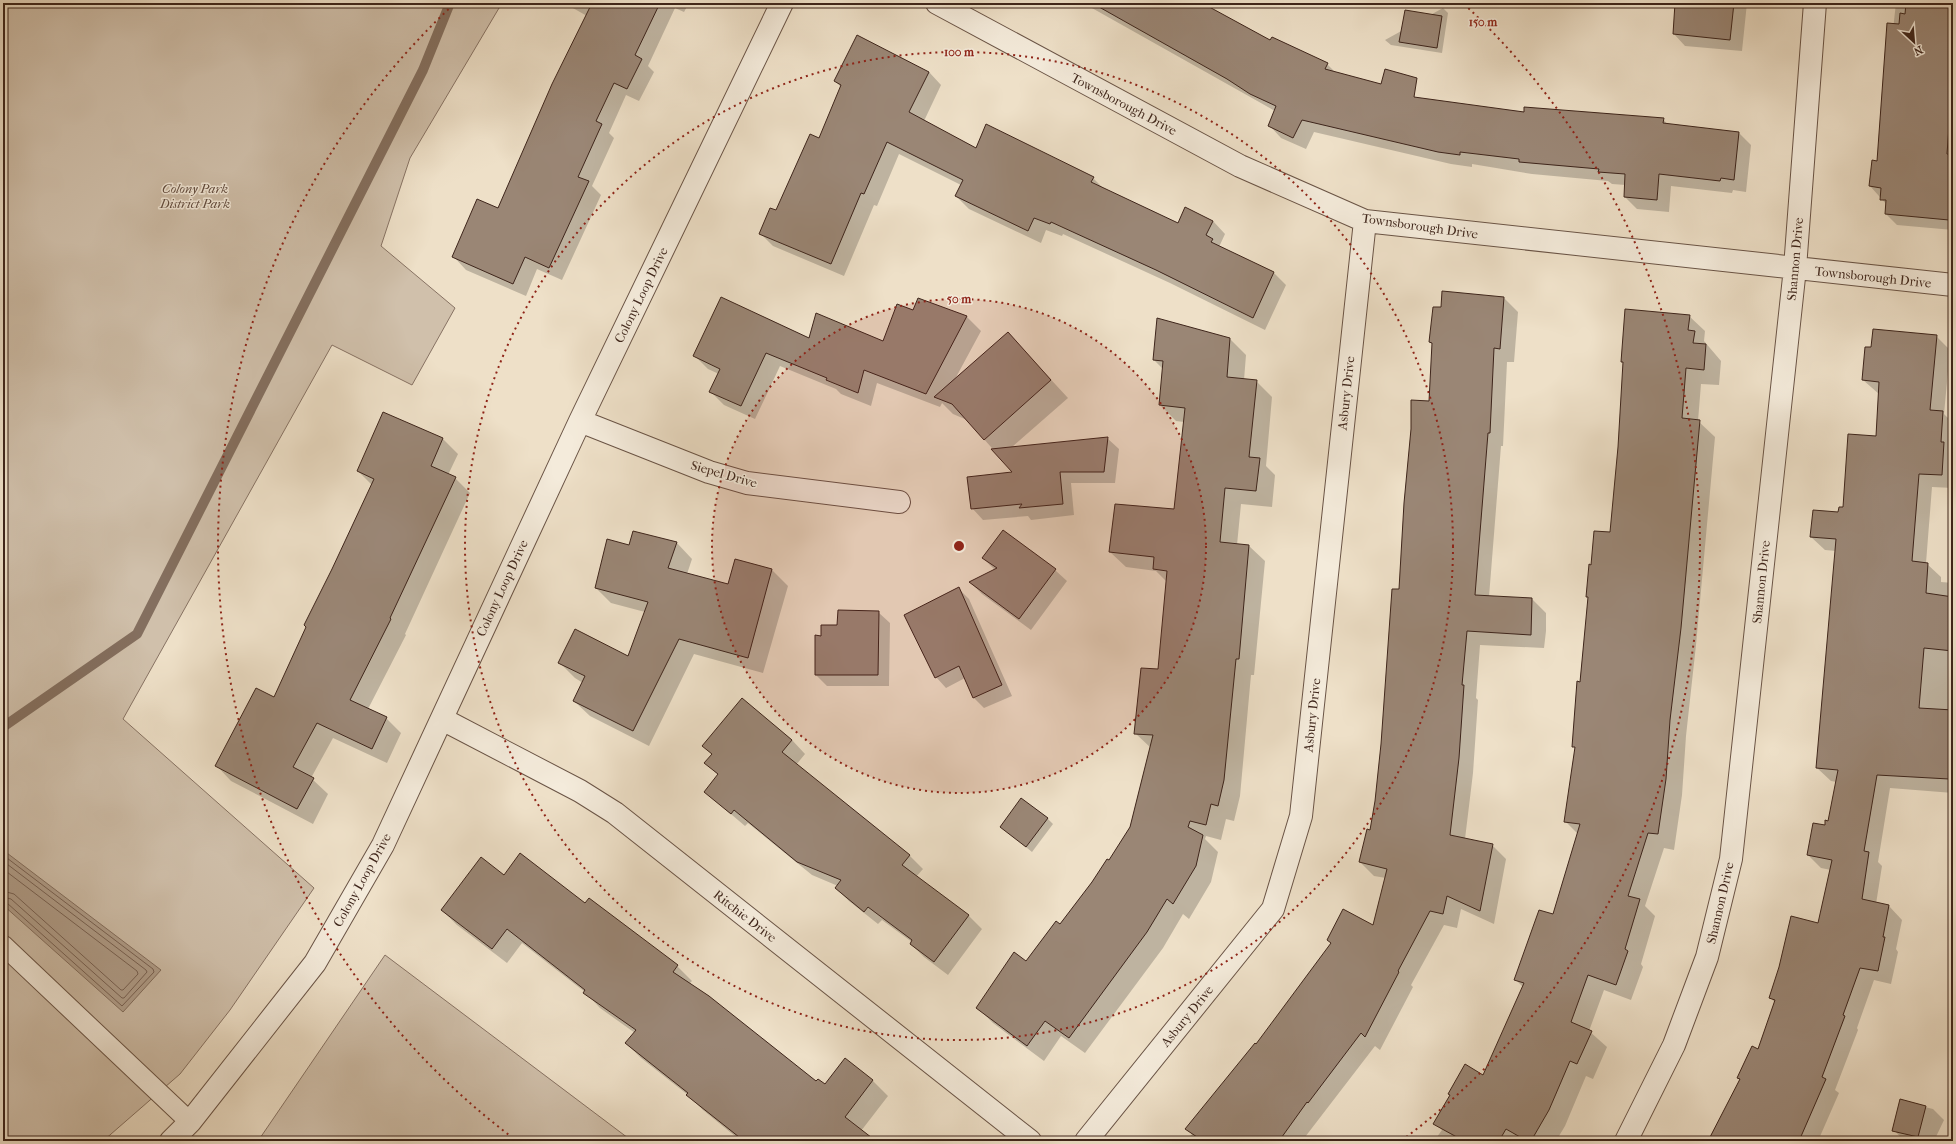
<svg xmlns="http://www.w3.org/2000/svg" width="1956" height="1144" viewBox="0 0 1956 1144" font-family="'IM FELL French Canon',serif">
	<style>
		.green { fill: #d0c0ab; stroke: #877263 }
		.water { fill: #b2a08d; stroke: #846f5f }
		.shadow { fill: #0003 }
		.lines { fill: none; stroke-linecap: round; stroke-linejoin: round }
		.shore { stroke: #786254; stroke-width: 1 }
		.stream { stroke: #846f5f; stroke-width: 10 }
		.building { fill: #9a8675; stroke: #3e251b }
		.lane-casing { stroke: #6a5446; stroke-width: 21 }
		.street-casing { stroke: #6a5446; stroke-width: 24 }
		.lane { stroke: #f4ebdb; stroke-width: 19 }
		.street { stroke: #f4ebdb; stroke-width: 22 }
		.ring { fill: none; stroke: #8f2418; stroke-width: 2; stroke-dasharray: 2 4 }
		.labels { text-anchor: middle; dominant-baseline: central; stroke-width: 3; stroke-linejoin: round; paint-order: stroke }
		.street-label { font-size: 13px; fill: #3e251b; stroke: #f4ebdb }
		.park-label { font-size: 13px; font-style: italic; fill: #624c3f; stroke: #f4ebdb }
		.centre { fill: #8f2418; stroke: #f4ebdb; stroke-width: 2 }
		.ring-label { font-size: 12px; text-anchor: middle; font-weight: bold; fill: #8f2418; stroke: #f4ebdb; stroke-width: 3; stroke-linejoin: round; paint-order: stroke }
	</style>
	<rect width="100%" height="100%" fill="#eee0c8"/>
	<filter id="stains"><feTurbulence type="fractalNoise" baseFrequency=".005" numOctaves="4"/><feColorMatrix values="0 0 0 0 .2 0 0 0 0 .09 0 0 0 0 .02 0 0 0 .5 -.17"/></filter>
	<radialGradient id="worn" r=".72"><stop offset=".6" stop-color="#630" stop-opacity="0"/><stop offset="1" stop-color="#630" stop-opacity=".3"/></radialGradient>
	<path class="green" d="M 3,3 L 502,3 L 410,158 L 381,246 L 455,308 L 412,385 L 332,345 L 123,719 L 314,888 L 230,1010 L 180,1074 L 103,1141 L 3,1141 Z
		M 385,955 L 632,1141 L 258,1141 Z"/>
	<path class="water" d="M 3,850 L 161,970 L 123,1012 L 3,905 Z"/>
	<path class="shadow" d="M 564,3 L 689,3 L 684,12 L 675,8 L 648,66 L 654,72 L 639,101 L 626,95 L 609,133 L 614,138 L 592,186 L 601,195 L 562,280 L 537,269 L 526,296 L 466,270 L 454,257 L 498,209 L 587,16 Z
		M 1083,3 L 1200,3 L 1271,42 L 1327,64 L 1337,74 L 1469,130 L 1525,113 L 1663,119 L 1668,125 L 1739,133 L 1751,145 L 1746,192 L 1733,190 L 1732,193 L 1671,186 L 1669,212 L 1637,209 L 1625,197 L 1626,185 L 1612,184 L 1608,181 L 1532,174 L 1472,164 L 1472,167 L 1451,164 L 1314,132 L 1306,149 L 1281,138 L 1269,125 L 1275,111 Z
		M 1677,3 L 1747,3 L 1742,51 L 1685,46 L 1674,34 Z
		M 1896,3 L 1953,3 L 1953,230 L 1897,225 L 1886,214 L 1887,205 L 1870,186 L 1878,162 Z
		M 1443,8 L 1448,13 L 1442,53 L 1391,45 L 1385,40 Z
		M 929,72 L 941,85 L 924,121 L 976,149 L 1093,178 L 1104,189 L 1179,224 L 1213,221 L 1225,234 L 1219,247 L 1274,273 L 1286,285 L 1265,330 L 1170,283 L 1063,234 L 1062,236 L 1046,230 L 1041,243 L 969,209 L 956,196 L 961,185 L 899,154 L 877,206 L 874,205 L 844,276 L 773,246 L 760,233 L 776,212 L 819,139 L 841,87 L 835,81 Z
		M 1504,298 L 1518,312 L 1514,362 L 1507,362 L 1503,446 L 1501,446 L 1489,597 L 1532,599 L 1546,613 L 1546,631 L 1544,648 L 1480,645 L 1476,698 L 1478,700 L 1473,773 L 1465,839 L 1492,845 L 1506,859 L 1494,924 L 1461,909 L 1457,928 L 1444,925 L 1411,985 L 1413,987 L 1380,1050 L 1375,1046 L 1302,1141 L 1186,1141 L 1192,1134 L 1187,1129 L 1256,1045 L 1332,944 L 1328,940 L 1374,927 L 1386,878 L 1374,876 L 1360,862 L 1371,831 L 1376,801 L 1400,590 L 1430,402 L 1433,345 L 1430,342 L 1442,308 Z
		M 919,299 L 967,317 L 981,331 L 954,381 L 1008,333 L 1068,398 L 1012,447 L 1107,438 L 1119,449 L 1115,483 L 1071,483 L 1074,515 L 1031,520 L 1028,516 L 983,520 L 972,508 L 1014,473 L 967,420 L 953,414 L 942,403 L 940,407 L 877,383 L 871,406 L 841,394 L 836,389 L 780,366 L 755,419 L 724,405 L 710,391 L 719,374 L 708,369 L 695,356 L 810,339 L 884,342 L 914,312 Z
		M 1689,316 L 1705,331 L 1704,341 L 1721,361 L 1719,385 L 1701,384 L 1698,421 L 1715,437 L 1696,645 L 1686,736 L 1682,795 L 1674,850 L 1664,848 L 1645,906 L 1655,916 L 1641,964 L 1643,967 L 1631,1000 L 1604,990 L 1589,1031 L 1607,1047 L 1593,1079 L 1586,1076 L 1565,1126 L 1556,1141 L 1434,1141 L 1442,1130 L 1435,1123 L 1451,1096 L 1449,1094 L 1484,1076 L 1524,988 L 1515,979 L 1554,916 L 1578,834 L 1566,822 L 1576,749 L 1573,746 L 1589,598 L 1587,596 L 1592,566 L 1611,534 L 1619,447 L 1624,364 L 1622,362 Z
		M 1936,336 L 1950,350 L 1944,414 L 1953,423 L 1953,488 L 1932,487 L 1926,563 L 1941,577 L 1941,582 L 1953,583 L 1953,793 L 1890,788 L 1878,862 L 1882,866 L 1876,904 L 1889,906 L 1902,920 L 1896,949 L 1898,952 L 1891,984 L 1874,980 L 1857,1028 L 1858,1030 L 1835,1090 L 1839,1093 L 1818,1141 L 1709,1141 L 1740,1080 L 1738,1078 L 1758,1050 L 1775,1003 L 1770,997 L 1819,924 L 1831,870 L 1821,868 L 1808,855 L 1829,822 L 1837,782 L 1831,781 L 1817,768 L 1836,551 L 1825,550 L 1811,537 L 1844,508 L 1876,437 L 1879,394 L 1863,380 L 1872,348 Z
		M 1230,339 L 1246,355 L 1244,380 L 1256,381 L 1272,397 L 1266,466 L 1275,475 L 1272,507 L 1241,504 L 1237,545 L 1249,546 L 1265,561 L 1254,675 L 1251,675 L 1240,796 L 1234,821 L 1226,819 L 1221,840 L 1206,836 L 1205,839 L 1218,852 L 1211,882 L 1189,919 L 1183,914 L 1163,948 L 1085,1053 L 1061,1036 L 1044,1061 L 993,1023 L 977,1007 L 1026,963 L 1061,926 L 1110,862 L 1131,827 L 1151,748 L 1135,733 L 1159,670 L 1167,582 L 1156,571 L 1126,567 L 1110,552 L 1175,510 L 1184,422 L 1176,421 L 1160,405 L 1163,369 L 1154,360 Z
		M 443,439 L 458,454 L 448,475 L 455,478 L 470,493 L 405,634 L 406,635 L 368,709 L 386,718 L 401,733 L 387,763 L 333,738 L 311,778 L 328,794 L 313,824 L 231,781 L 216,765 L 275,698 L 372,485 L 358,471 Z
		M 677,543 L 692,559 L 687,574 L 729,586 L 735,560 L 772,570 L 788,586 L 763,673 L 694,654 L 649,746 L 590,716 L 574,701 L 583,683 L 575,678 L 560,663 L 628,657 L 645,612 L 611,603 L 596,588 L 630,546 Z
		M 983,558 L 1055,570 L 1067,581 L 1031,630 L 982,594 L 970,582 L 995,570 Z
		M 958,588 L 969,599 L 1012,696 L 984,708 L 974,698 L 965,678 L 946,688 L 936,677 Z
		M 878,612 L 890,623 L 889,686 L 827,686 L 816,675 L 822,637 L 838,626 Z
		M 792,740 L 805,754 L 796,765 L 910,856 L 923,869 L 916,877 L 969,916 L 982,929 L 948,975 L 924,957 L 911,944 L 912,942 L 882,920 L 878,924 L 849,901 L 836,888 L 838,886 L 812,875 L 748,823 L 745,826 L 705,792 L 719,776 L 706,763 L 712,755 L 704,746 Z
		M 1047,818 L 1053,824 L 1032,852 L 1001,827 Z
		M 504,877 L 586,905 L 677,966 L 692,981 L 689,984 L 816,1083 L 825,1086 L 845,1060 L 873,1081 L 888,1096 L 861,1131 L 874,1141 L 741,1141 L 703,1110 L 688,1095 L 641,1058 L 626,1043 L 635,1033 L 600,1008 L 585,992 L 522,943 L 507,963 L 457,925 L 442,910 Z
		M 1951,913 L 1953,913 L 1953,958 L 1948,954 Z
		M 1901,1101 L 1933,1109 L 1944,1120 L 1934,1141 L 1904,1141 L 1894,1130 Z"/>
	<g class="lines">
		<path class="shore" d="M 3,855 L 153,969 L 154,972 L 122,1006 L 7,903 L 3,902
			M 3,861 L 146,970 L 147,972 L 124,998 L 122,998 L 11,899 L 3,897
			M 3,869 L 137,971 L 138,974 L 123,990 L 121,990 L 14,894 L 3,891"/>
		<path class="stream" d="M 3,727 L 137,634 L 423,70 L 450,3"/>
	</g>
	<path class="building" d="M 592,3 L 660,3 L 635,55 L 642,59 L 627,89 L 614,83 L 596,121 L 602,124 L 578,177 L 589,181 L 549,268 L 525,257 L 513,284 L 452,257 L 477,199 L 498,208 L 552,84 Z
		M 1092,3 L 1202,3 L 1270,40 L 1272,37 L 1328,63 L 1325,69 L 1381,84 L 1385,69 L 1417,78 L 1414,97 L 1524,112 L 1524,107 L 1664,118 L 1663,123 L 1739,132 L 1734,180 L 1721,178 L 1720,181 L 1659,174 L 1657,200 L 1624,197 L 1625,174 L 1598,172 L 1599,169 L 1519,162 L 1519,159 L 1460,152 L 1460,155 L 1438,152 L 1302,120 L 1293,138 L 1268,126 L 1276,106 L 1250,94 L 1227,79 Z
		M 1675,3 L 1734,3 L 1730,40 L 1673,34 Z
		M 1906,3 L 1953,3 L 1953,71 L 1947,154 L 1953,155 L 1953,183 L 1949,220 L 1885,214 L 1886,200 L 1880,200 L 1881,188 L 1869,186 L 1872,160 L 1877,161 L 1887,23 L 1899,24 L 1900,13 L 1905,14 Z
		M 1405,10 L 1442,16 L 1437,48 L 1399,42 Z
		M 857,35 L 929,72 L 909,112 L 976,148 L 986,124 L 1094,177 L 1091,182 L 1178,223 L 1185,207 L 1213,221 L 1206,235 L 1213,239 L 1211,242 L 1274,272 L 1253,318 L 1156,270 L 1051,222 L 1050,224 L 1034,218 L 1028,231 L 955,196 L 963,180 L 887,142 L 864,194 L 861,193 L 831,264 L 759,234 L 770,208 L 776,210 L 810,134 L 819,138 L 841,85 L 834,81 Z
		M 1442,291 L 1504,297 L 1500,349 L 1494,348 L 1490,433 L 1488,433 L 1475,595 L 1532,598 L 1531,635 L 1467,631 L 1462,685 L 1464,685 L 1459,758 L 1450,835 L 1493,844 L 1480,911 L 1447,896 L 1443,914 L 1430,911 L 1398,971 L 1399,972 L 1365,1037 L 1361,1033 L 1308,1103 L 1307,1102 L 1279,1141 L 1203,1141 L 1185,1129 L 1255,1043 L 1256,1044 L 1331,943 L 1327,940 L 1343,909 L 1373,925 L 1387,869 L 1359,862 L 1367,829 L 1370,830 L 1375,801 L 1381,744 L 1392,589 L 1399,589 L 1404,503 L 1411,429 L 1411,400 L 1429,401 L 1432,343 L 1429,342 L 1433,307 L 1441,307 Z
		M 721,297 L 809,338 L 816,313 L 883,341 L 897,304 L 913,310 L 918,298 L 967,316 L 926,394 L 864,370 L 858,393 L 826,380 L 827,378 L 766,353 L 741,406 L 709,392 L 720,369 L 693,356 Z
		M 1625,309 L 1690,315 L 1688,330 L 1695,331 L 1693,343 L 1706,344 L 1704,370 L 1686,368 L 1682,418 L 1700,420 L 1681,628 L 1670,720 L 1666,779 L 1658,834 L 1648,833 L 1628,896 L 1640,899 L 1625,949 L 1628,951 L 1616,985 L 1588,975 L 1571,1022 L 1592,1031 L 1577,1064 L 1570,1061 L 1549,1110 L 1531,1141 L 1527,1141 L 1506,1129 L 1499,1141 L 1464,1141 L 1433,1124 L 1450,1095 L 1448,1094 L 1465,1064 L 1483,1075 L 1524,983 L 1514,980 L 1539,910 L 1553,914 L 1580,824 L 1564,822 L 1575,747 L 1572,747 L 1577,681 L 1580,682 L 1588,597 L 1586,597 L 1589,564 L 1591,565 L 1594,531 L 1610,532 L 1618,447 L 1623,362 L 1621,362 Z
		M 1157,318 L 1230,338 L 1227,377 L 1257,380 L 1249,457 L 1260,458 L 1256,491 L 1225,488 L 1220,542 L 1249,545 L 1239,659 L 1236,659 L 1224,780 L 1218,806 L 1211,804 L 1206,825 L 1190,821 L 1188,827 L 1203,835 L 1196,866 L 1173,904 L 1167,899 L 1147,932 L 1069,1038 L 1045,1021 L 1027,1046 L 976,1008 L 1014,952 L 1026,961 L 1056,921 L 1060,924 L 1092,882 L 1107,859 L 1109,860 L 1130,827 L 1153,735 L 1134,734 L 1141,668 L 1158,669 L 1167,571 L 1153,569 L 1154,557 L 1109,552 L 1115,504 L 1174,509 L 1185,408 L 1159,405 L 1163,361 L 1153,360 Z
		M 1873,329 L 1937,335 L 1930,410 L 1943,411 L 1941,442 L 1944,442 L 1942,475 L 1919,474 L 1912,561 L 1928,563 L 1926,593 L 1953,597 L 1953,651 L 1924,648 L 1919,708 L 1953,710 L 1949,779 L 1877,775 L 1864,851 L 1869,852 L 1862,899 L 1889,905 L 1883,937 L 1885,937 L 1878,971 L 1860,968 L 1843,1015 L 1845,1016 L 1822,1077 L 1826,1079 L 1799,1141 L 1708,1141 L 1740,1079 L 1737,1078 L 1752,1046 L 1758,1049 L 1775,1000 L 1769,998 L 1779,967 L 1791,916 L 1818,923 L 1832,860 L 1807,855 L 1813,823 L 1825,825 L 1825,820 L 1828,821 L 1838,770 L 1816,768 L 1836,539 L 1810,537 L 1813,510 L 1838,512 L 1839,507 L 1843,507 L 1848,434 L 1876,436 L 1879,382 L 1862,380 L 1865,347 L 1871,347 Z
		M 1008,332 L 1051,380 L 984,440 L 952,404 L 934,397 Z
		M 383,412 L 443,438 L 431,466 L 456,477 L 390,618 L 391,619 L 350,700 L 387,717 L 372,749 L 317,723 L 293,767 L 314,778 L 297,809 L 215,766 L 256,688 L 274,697 L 306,627 L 304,625 L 332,569 L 374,479 L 357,471 Z
		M 1108,437 L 1104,472 L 1060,472 L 1063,504 L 1019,508 L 1022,504 L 971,509 L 967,477 L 1012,472 L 991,449 Z
		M 1003,530 L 1056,569 L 1019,619 L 969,582 L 997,568 L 982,558 Z
		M 633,531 L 677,542 L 668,568 L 728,584 L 735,559 L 772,569 L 748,658 L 679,639 L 633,731 L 573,701 L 585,676 L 558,663 L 575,629 L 628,656 L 648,602 L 595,588 L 607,539 L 629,545 Z
		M 959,587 L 1002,685 L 973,698 L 959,666 L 935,678 L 904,615 Z
		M 838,610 L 879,611 L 878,675 L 815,675 L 815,635 L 821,636 L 821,625 L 837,625 Z
		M 742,698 L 792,740 L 782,752 L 910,855 L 902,865 L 969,915 L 934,962 L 910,944 L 912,940 L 868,907 L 864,912 L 835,888 L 841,880 L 797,862 L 734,810 L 731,814 L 704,792 L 718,774 L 704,763 L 712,754 L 702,746 Z
		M 1021,798 L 1048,818 L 1026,847 L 1000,827 Z
		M 520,853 L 585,903 L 589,898 L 678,965 L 673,972 L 709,996 L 816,1081 L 818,1079 L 825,1084 L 845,1058 L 873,1080 L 845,1117 L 876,1141 L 744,1141 L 686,1095 L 688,1093 L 625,1043 L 636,1030 L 583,993 L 585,990 L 507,929 L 492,949 L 441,910 L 481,857 L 504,875 Z
		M 1900,1099 L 1926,1106 L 1918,1137 L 1892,1131 Z"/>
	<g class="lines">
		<defs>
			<path id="lane" d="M 3,945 L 190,1122"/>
			<path id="street" d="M 937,3 L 1240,166 L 1365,221 L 1953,285
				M 580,421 L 709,472 L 747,483 L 899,502
				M 442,719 L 580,791 L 615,813 L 1030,1141
				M 171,1141 L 190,1122 L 315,963 L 383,845 L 580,421 L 782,3
				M 1086,1141 L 1273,909 L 1301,816 L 1365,221
				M 1626,1141 L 1674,1045 L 1707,957 L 1731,859 L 1795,268 L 1815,3"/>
		</defs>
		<use href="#lane" class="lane-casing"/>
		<use href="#street" class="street-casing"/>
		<use href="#lane" class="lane"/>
		<use href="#street" class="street"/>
	</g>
	<circle cx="959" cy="546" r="247" fill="#8f2418" fill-opacity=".12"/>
	<g class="ring">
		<circle cx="959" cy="546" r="247"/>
		<circle cx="959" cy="546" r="494"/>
		<path d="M513 1138A741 741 0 0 1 454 4M1464 4A741 741 0 0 1 1405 1138"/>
	</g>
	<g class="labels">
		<g class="street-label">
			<text transform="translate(1124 104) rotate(28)">Townsborough Drive</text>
			<text transform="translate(1420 226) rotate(8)">Townsborough Drive</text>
			<text transform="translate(1795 259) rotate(-85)">Shannon Drive</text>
			<text transform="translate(1873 277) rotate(6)">Townsborough Drive</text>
			<text transform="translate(641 295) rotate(-64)">Colony Loop Drive</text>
			<text transform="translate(1346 393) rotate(-84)">Asbury Drive</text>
			<text transform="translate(724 474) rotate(16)">Siepel Drive</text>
			<text transform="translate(1761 582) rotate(-84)">Shannon Drive</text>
			<text transform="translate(502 588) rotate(-65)">Colony Loop Drive</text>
			<text transform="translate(1312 715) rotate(-84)">Asbury Drive</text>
			<text transform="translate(362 880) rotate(-61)">Colony Loop Drive</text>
			<text transform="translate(1720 903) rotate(-77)">Shannon Drive</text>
			<text transform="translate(745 916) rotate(38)">Ritchie Drive</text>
			<text transform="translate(1187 1016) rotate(-51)">Asbury Drive</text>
		</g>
		<g class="park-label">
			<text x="195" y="188">Colony Park<tspan x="195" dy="15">District Park</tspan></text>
		</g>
	</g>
	<circle cx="959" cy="546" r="6" class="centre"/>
	<g class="ring-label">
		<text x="1483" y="26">150 m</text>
		<text x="959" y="56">100 m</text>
		<text x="959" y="303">50 m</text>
	</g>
	<rect width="1956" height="1144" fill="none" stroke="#eee0c8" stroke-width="16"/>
	<rect x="4" y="4" width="1948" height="1136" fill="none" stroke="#3e251b" stroke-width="2"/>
	<rect x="8" y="8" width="1940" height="1128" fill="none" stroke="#3e251b"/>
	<g transform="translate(1914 42) rotate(154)" stroke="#f4ebdb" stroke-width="3" paint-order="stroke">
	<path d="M0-3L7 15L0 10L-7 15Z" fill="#3e251b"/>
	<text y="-6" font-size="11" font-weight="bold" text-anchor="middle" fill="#3e251b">N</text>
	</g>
	<rect width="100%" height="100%" filter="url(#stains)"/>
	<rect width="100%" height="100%" fill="url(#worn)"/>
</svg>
